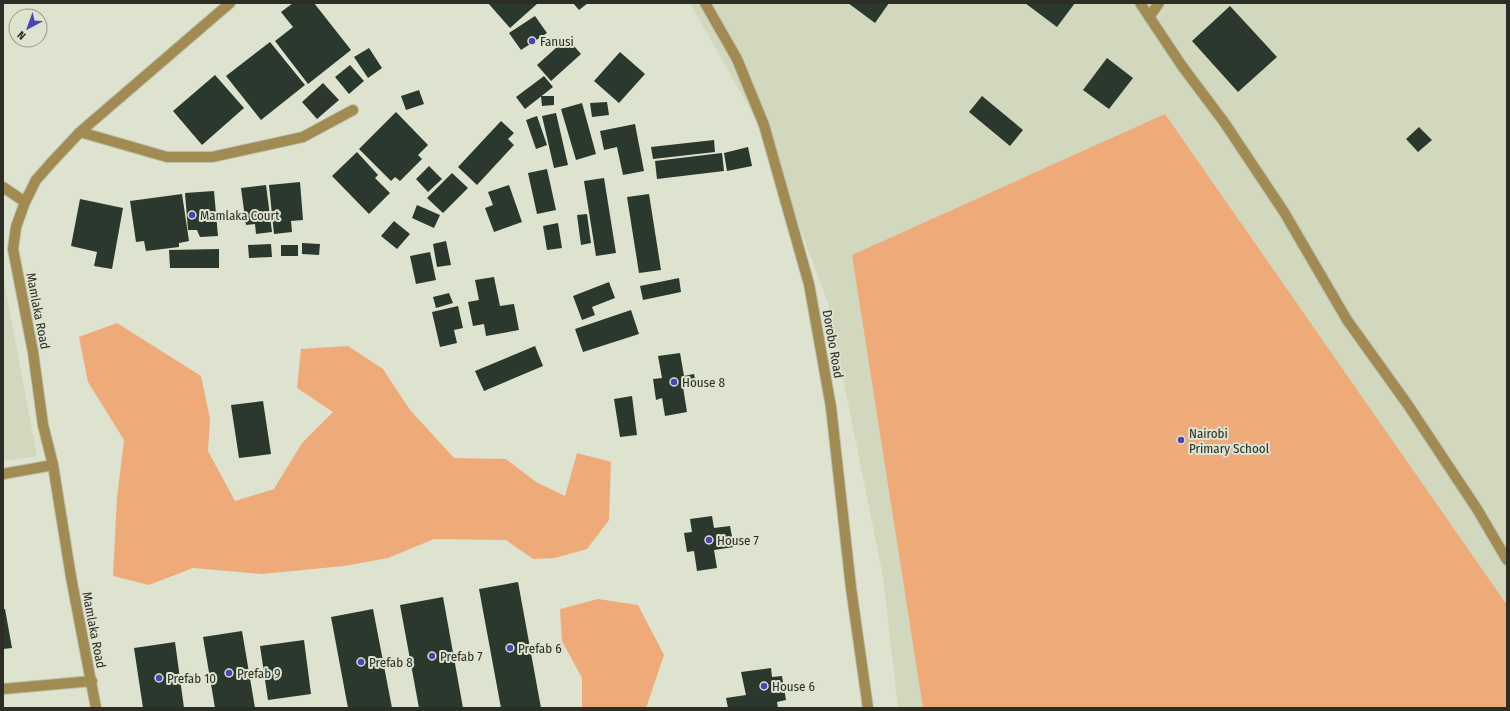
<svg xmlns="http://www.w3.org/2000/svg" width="1510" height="711" viewBox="0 0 1510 711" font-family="'Fira Sans Condensed',sans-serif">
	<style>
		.built { fill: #d1d8bd }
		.green { fill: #efaa7a }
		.building { fill: #2a382d }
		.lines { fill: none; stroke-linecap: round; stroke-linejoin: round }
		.minor-casing { stroke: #babfac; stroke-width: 12 }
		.minor { stroke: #a28a53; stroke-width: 10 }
		.poi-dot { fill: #4944ba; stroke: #dde3ce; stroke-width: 1.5 }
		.labels { text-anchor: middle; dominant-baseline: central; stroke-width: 4; stroke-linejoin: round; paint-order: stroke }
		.poi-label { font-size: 13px; fill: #2c2e26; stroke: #dde3ce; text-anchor: start }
		.street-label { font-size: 13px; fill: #2c2e26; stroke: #dde3ce }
	</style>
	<rect width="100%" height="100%" fill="#dde3ce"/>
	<path class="built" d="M 690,3 L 1507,3 L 1507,708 L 898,708 L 883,577 L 828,303 L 766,137 Z
		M 3,276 L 37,456 L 3,461 Z"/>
	<path class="green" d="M 1165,114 L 1507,605 L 1507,708 L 923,708 L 852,255 Z
		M 117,323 L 201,376 L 210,419 L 208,451 L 235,501 L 274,489 L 302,443 L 333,412 L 297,388 L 301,349 L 348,346 L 383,369 L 410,410 L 454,458 L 506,459 L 536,482 L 565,496 L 577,453 L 611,462 L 609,520 L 587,549 L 555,558 L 533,559 L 506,540 L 434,539 L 388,558 L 344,566 L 262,574 L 193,568 L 149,585 L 113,576 L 117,498 L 124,440 L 88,382 L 79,337 Z
		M 598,599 L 638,605 L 664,655 L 646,708 L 582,708 L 582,678 L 562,641 L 560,609 Z"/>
	<path class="building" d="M 293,3 L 314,3 L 351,50 L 308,84 L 275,41 L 293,27 L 281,12 Z
		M 488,3 L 538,3 L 510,28 Z
		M 573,3 L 588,3 L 579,10 Z
		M 848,3 L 889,3 L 875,23 Z
		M 1025,3 L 1075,3 L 1057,27 Z
		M 1230,6 L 1277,57 L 1238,92 L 1192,41 Z
		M 535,16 L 547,33 L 521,50 L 509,33 Z
		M 567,38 L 581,54 L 551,81 L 537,65 Z
		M 270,42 L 305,85 L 261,120 L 226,76 Z
		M 369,48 L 382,68 L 368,78 L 354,57 Z
		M 620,52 L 645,74 L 619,103 L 594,81 Z
		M 1107,58 L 1133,78 L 1109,109 L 1083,90 Z
		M 350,65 L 364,81 L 349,94 L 335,77 Z
		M 215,75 L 244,108 L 202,145 L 173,111 Z
		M 544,76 L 553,87 L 525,109 L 516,97 Z
		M 323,83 L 339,100 L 317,119 L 302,102 Z
		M 419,90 L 424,104 L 406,110 L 401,96 Z
		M 541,96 L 554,96 L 554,105 L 542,106 Z
		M 982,96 L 1023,130 L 1010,146 L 969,112 Z
		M 607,102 L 609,115 L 592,117 L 590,103 Z
		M 582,103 L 596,154 L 576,160 L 561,109 Z
		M 396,112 L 428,145 L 418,155 L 422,159 L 400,181 L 395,177 L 391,181 L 359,149 Z
		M 556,113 L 568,165 L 554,168 L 542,116 Z
		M 537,116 L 547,145 L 536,149 L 526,120 Z
		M 501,121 L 514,133 L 508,139 L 514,145 L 477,185 L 458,167 Z
		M 635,124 L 644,171 L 623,175 L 617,147 L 604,150 L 600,131 Z
		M 1419,127 L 1432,140 L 1418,152 L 1406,139 Z
		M 714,140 L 715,152 L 653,159 L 651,147 Z
		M 748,147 L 752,166 L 727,171 L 724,153 Z
		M 357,152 L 378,175 L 375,178 L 390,193 L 369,214 L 332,176 Z
		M 722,153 L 724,171 L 657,179 L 655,161 Z
		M 429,166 L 442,179 L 428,192 L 416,179 Z
		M 547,169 L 556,210 L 537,214 L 528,173 Z
		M 452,173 L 468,188 L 443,213 L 427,198 Z
		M 604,178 L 616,253 L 596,256 L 584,181 Z
		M 300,182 L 303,220 L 291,221 L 292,232 L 274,234 L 269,185 Z
		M 266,185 L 272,232 L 256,234 L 255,224 L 246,225 L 241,188 Z
		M 509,185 L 522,222 L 494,232 L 485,208 L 493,205 L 488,192 Z
		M 214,191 L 218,236 L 200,237 L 197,230 L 188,230 L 185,193 Z
		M 182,194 L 189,241 L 179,243 L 179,247 L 146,251 L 144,241 L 136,242 L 130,201 Z
		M 649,194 L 661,270 L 639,273 L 627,197 Z
		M 80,199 L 123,208 L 112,269 L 94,266 L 97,252 L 71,246 Z
		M 417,205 L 440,215 L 434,228 L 412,218 Z
		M 587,214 L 591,243 L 581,245 L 577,215 Z
		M 394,221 L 410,234 L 397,249 L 381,236 Z
		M 558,223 L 562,248 L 547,250 L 543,226 Z
		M 446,241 L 451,265 L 437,267 L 433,244 Z
		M 302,243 L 320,244 L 319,255 L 302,254 Z
		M 271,244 L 272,257 L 249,258 L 248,245 Z
		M 281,245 L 298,245 L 298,256 L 281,256 Z
		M 219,249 L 219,268 L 170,268 L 169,250 Z
		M 430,252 L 436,280 L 416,284 L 410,256 Z
		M 494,277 L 500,306 L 514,304 L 519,330 L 486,336 L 484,324 L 473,326 L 468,302 L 479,300 L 475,280 Z
		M 679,278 L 681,292 L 643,300 L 640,286 Z
		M 609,282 L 615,298 L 592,307 L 595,315 L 582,320 L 573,296 Z
		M 449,293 L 453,303 L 436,308 L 433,297 Z
		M 458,306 L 463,328 L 454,330 L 457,343 L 440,347 L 432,312 Z
		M 631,310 L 639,334 L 583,352 L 575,329 Z
		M 535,346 L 543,366 L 484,391 L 475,371 Z
		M 680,353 L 684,376 L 694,374 L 696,385 L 683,387 L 687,412 L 665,416 L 662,398 L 656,400 L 653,379 L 662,378 L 658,356 Z
		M 632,396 L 637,435 L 620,437 L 614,399 Z
		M 263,401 L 271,454 L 239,458 L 231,405 Z
		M 712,516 L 714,528 L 730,526 L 734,547 L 714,550 L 717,568 L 697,571 L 694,551 L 687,552 L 684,533 L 692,532 L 690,519 Z
		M 518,582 L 541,708 L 501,708 L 479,589 Z
		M 443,597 L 463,708 L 419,708 L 400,605 Z
		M 3,609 L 5,609 L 12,648 L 3,649 Z
		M 373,609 L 392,708 L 348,708 L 331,617 Z
		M 242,631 L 255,708 L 215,708 L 203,637 Z
		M 304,640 L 311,694 L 268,700 L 260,646 Z
		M 175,642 L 184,708 L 143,708 L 134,648 Z
		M 771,668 L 772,677 L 782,676 L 786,700 L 777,702 L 778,708 L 728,708 L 726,698 L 746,695 L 741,672 Z"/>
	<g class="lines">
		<defs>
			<path id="minor" d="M 705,3 L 737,59 L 764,125 L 809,284 L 831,407 L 851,588 L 868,708
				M 1140,3 L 1182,66 L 1224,122 L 1284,212 L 1347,320 L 1408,405 L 1477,509 L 1507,560
				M 1149,17 L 1159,3
				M 80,132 L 167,157 L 212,157 L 303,137 L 353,110
				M 3,187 L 25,202
				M 3,474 L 53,465
				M 3,689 L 92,681
				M 96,708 L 71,577 L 53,465 L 43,425 L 33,352 L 13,249 L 16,227 L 25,202 L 36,180 L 51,163 L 80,132 L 230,3"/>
		</defs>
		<use href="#minor" class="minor-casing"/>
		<use href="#minor" class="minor"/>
	</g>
	<g class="poi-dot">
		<circle cx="532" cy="41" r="4"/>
		<circle cx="192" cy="215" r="4"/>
		<circle cx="674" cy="382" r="4"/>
		<circle cx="1181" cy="440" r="4"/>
		<circle cx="709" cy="540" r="4"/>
		<circle cx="510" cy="648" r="4"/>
		<circle cx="432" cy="656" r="4"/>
		<circle cx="361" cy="662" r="4"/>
		<circle cx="229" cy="673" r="4"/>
		<circle cx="159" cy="678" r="4"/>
		<circle cx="764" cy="686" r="4"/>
	</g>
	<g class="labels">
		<g class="poi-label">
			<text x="540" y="41">Fanusi</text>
			<text x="200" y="215">Mamlaka Court</text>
			<text x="682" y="382">House 8</text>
			<text x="1189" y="433">Nairobi<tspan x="1189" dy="15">Primary School</tspan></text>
			<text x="717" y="540">House 7</text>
			<text x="518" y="648">Prefab 6</text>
			<text x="440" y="656">Prefab 7</text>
			<text x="369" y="662">Prefab 8</text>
			<text x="237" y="673">Prefab 9</text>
			<text x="167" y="678">Prefab 10</text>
			<text x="772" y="686">House 6</text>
		</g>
		<g class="street-label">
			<text transform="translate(38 311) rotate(79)">Mamlaka Road</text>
			<text transform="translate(833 344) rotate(80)">Dorobo Road</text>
			<text transform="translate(94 630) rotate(79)">Mamlaka Road</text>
		</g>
	</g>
	<rect width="1510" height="711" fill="none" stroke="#2c2e26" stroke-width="8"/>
	<g transform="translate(28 28) rotate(221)"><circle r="19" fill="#dde3ce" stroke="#969b8b"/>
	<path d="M0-3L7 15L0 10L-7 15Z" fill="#4944ba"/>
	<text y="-6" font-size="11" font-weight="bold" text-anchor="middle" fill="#2c2e26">N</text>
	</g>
</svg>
